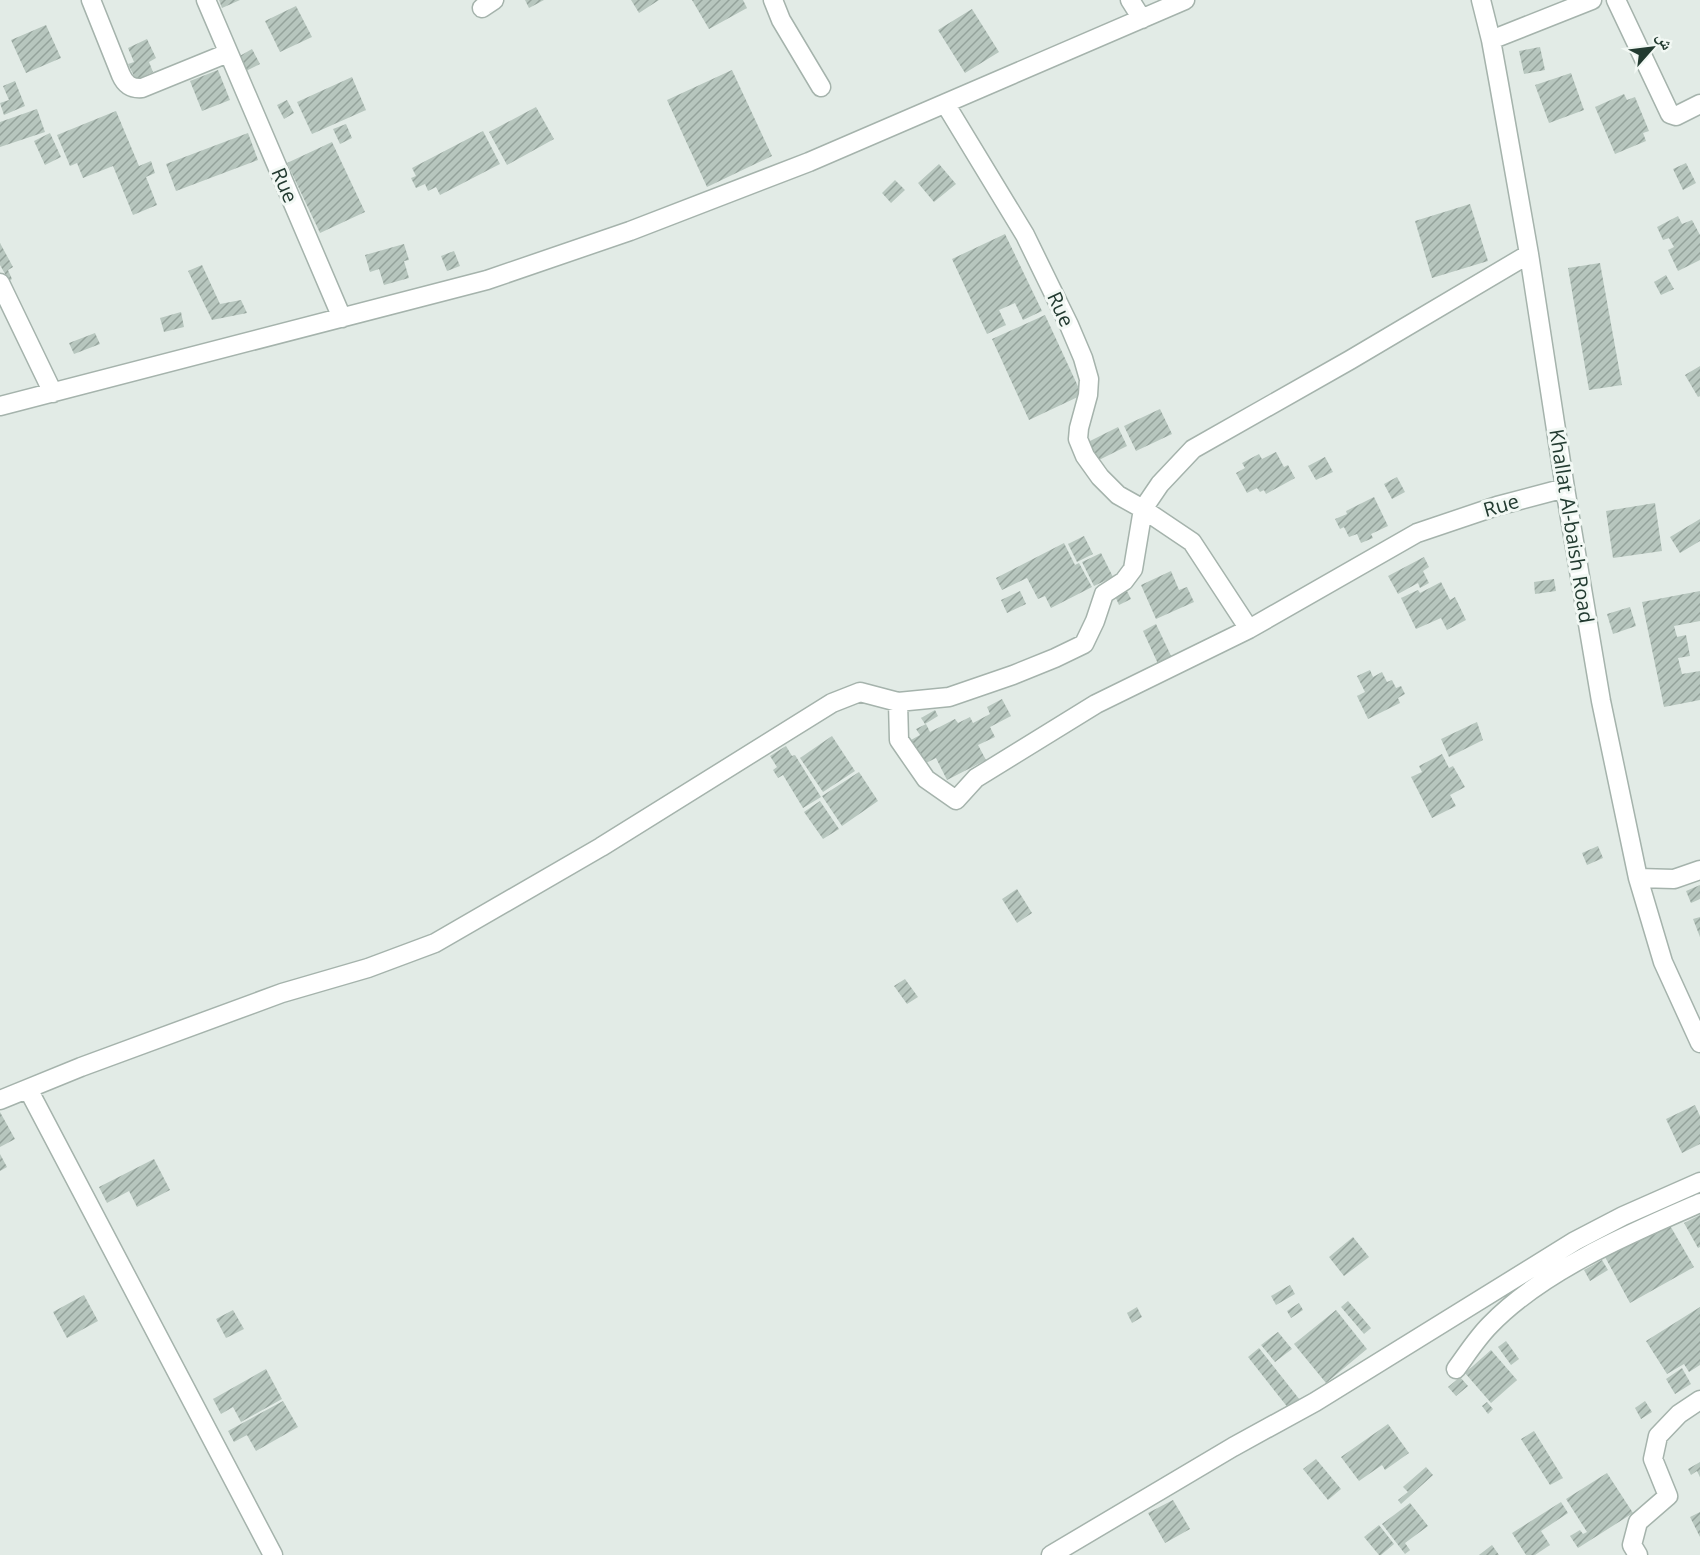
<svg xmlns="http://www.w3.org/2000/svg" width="1700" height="1555" viewBox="0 0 1700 1555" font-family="'Open Sans','Noto Naskh Arabic',sans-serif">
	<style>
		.building { fill: url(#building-hatch) }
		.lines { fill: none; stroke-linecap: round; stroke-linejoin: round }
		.minor-casing { stroke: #a5b3ac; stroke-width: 21 }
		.minor { stroke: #fff; stroke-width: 18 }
		.labels { text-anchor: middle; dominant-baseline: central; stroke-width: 6; stroke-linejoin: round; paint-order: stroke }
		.street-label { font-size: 20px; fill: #233b31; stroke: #f2f8f4 }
	</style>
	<defs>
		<pattern id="building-hatch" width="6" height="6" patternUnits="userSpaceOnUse" patternTransform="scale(1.5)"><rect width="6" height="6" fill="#b7c6be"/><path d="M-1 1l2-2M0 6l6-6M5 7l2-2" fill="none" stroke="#94a29b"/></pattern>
	</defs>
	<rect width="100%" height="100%" fill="#e2ebe6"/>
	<path class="building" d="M 219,0 L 240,0 L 222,8 Z
		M 525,0 L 544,0 L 529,8 Z
		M 631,0 L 659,0 L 639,13 Z
		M 692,0 L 743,0 L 747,8 L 709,29 Z
		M 296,6 L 312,37 L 280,52 L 265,21 Z
		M 972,9 L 999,52 L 965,73 L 938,30 Z
		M 46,25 L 61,58 L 26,73 L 11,40 Z
		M 147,39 L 156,58 L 149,62 L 153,72 L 136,80 L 128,64 L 134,62 L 128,48 Z
		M 1540,47 L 1545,70 L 1524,74 L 1519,51 Z
		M 252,49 L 260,64 L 246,71 L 238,57 Z
		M 218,70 L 230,100 L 202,111 L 190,81 Z
		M 732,70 L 772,156 L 707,187 L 667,100 Z
		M 1571,73 L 1584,110 L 1549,123 L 1535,85 Z
		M 352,77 L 366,110 L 312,134 L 297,102 Z
		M 15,81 L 25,106 L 4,115 L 0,103 L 9,100 L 3,86 Z
		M 1624,94 L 1627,100 L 1635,97 L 1649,131 L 1643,133 L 1646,141 L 1615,154 L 1595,107 Z
		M 287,100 L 294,113 L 284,119 L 277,105 Z
		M 536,107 L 554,139 L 507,165 L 489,132 Z
		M 37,109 L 45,132 L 0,147 L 0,122 Z
		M 116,111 L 139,166 L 151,161 L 155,173 L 146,177 L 157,205 L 133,215 L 113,166 L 83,178 L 77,163 L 70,166 L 57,135 Z
		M 346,124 L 352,138 L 340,144 L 333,129 Z
		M 483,131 L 500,164 L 440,195 L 436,187 L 428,191 L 425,184 L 416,188 L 411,178 L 416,176 L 412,168 Z
		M 50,133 L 61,157 L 45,165 L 34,141 Z
		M 248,133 L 258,160 L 176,191 L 166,164 Z
		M 332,142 L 365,212 L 320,233 L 287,163 Z
		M 1686,163 L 1696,183 L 1683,190 L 1673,169 Z
		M 939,164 L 956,184 L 934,202 L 918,183 Z
		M 895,180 L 905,190 L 891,203 L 882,193 Z
		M 1470,204 L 1488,261 L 1432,278 L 1415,221 Z
		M 1678,216 L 1682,224 L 1692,220 L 1700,235 L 1700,260 L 1678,271 L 1668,250 L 1674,247 L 1669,238 L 1663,240 L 1657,227 Z
		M 1005,234 L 1042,311 L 1023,320 L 1015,303 L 999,310 L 1006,325 L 987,334 L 952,259 Z
		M 0,243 L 13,267 L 8,270 L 12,279 L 9,281 L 0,265 Z
		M 404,244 L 409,260 L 404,261 L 409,278 L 384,285 L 379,269 L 370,272 L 365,255 Z
		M 454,251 L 460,266 L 447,271 L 441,256 Z
		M 1600,263 L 1622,385 L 1589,390 L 1568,268 Z
		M 202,265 L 220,304 L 241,300 L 247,313 L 212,320 L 188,271 Z
		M 1666,275 L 1674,289 L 1661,295 L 1654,282 Z
		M 181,312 L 184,327 L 164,332 L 160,318 Z
		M 1045,315 L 1082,395 L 1029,420 L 992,339 Z
		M 95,333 L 100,344 L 74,354 L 69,343 Z
		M 1700,366 L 1700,396 L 1698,397 L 1685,375 Z
		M 1160,409 L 1172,434 L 1136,451 L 1124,426 Z
		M 1118,427 L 1127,446 L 1095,462 L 1086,443 Z
		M 1276,452 L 1284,467 L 1288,465 L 1295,478 L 1266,494 L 1264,490 L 1260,492 L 1257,488 L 1247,493 L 1236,473 L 1245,468 L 1242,463 L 1259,454 L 1262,459 Z
		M 1325,457 L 1333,472 L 1316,480 L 1308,466 Z
		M 1397,477 L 1405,492 L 1392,499 L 1384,484 Z
		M 1374,497 L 1388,526 L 1371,534 L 1373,538 L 1361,543 L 1357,534 L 1349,537 L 1344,527 L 1340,529 L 1335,519 L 1347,514 L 1346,511 Z
		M 1655,503 L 1662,551 L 1613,558 L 1606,511 Z
		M 1700,519 L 1700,541 L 1680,553 L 1670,537 Z
		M 1084,536 L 1093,554 L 1077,562 L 1068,544 Z
		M 1064,543 L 1075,565 L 1079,563 L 1092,587 L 1051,608 L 1045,596 L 1038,599 L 1027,578 L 1002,590 L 996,578 Z
		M 1101,553 L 1113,577 L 1094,586 L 1082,562 Z
		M 1424,557 L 1429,567 L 1423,571 L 1429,583 L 1420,588 L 1418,583 L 1398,594 L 1388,576 Z
		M 1171,571 L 1179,590 L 1187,587 L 1194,602 L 1156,619 L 1141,585 Z
		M 1554,579 L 1556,591 L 1535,594 L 1534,582 Z
		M 1441,582 L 1450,600 L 1455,597 L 1466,620 L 1447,630 L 1441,618 L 1416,629 L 1401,598 L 1418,590 L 1420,593 Z
		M 1020,591 L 1026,604 L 1007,613 L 1001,600 Z
		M 1127,591 L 1131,599 L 1119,605 L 1115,596 Z
		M 1700,591 L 1700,621 L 1674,626 L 1677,637 L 1686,635 L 1690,656 L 1678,658 L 1682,674 L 1700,671 L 1700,700 L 1664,707 L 1642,602 Z
		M 1630,607 L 1636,626 L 1613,634 L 1607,614 Z
		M 1156,624 L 1173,660 L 1159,666 L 1143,631 Z
		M 1370,670 L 1373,677 L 1382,672 L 1387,682 L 1392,680 L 1396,688 L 1401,686 L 1405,694 L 1398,698 L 1400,703 L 1368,719 L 1357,696 L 1365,692 L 1357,676 Z
		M 1002,699 L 1011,716 L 990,727 L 995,737 L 978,745 L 986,760 L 947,780 L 936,758 L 924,764 L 911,740 L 920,735 L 916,729 L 926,724 L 930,732 L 955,719 L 958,723 L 970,717 L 973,723 L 990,714 L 987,707 Z
		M 935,710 L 938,716 L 925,724 L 921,718 Z
		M 1477,722 L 1483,740 L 1449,757 L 1441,739 Z
		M 832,736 L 855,771 L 823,792 L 800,758 Z
		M 786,746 L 792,756 L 795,755 L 821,797 L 803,808 L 783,775 L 778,778 L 773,770 L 777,767 L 770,756 Z
		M 1442,754 L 1449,768 L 1453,766 L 1465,787 L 1450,795 L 1456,806 L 1432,818 L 1411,777 L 1422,772 L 1419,766 Z
		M 859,772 L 878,801 L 842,826 L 822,796 Z
		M 820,801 L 839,829 L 823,839 L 804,812 Z
		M 1598,846 L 1603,858 L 1587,865 L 1582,853 Z
		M 1700,885 L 1700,899 L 1691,903 L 1686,891 Z
		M 1017,889 L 1032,913 L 1017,923 L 1002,899 Z
		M 1700,917 L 1700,937 L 1693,919 Z
		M 905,979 L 918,997 L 907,1004 L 894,986 Z
		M 1695,1105 L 1700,1116 L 1700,1144 L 1682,1153 L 1666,1119 Z
		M 0,1112 L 15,1139 L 0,1147 Z
		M 0,1154 L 7,1167 L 0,1171 Z
		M 154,1159 L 170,1190 L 137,1207 L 129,1191 L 107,1203 L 99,1187 Z
		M 1700,1215 L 1700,1247 L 1698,1248 L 1684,1223 Z
		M 1668,1222 L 1694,1267 L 1630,1303 L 1605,1257 Z
		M 1353,1237 L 1369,1257 L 1344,1276 L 1329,1257 Z
		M 1602,1260 L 1608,1270 L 1590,1281 L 1584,1270 Z
		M 1290,1285 L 1295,1294 L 1276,1305 L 1271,1296 Z
		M 84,1295 L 98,1321 L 67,1338 L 53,1312 Z
		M 1348,1301 L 1371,1328 L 1364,1334 L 1341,1307 Z
		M 1299,1303 L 1303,1310 L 1291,1318 L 1287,1311 Z
		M 1137,1307 L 1142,1317 L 1132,1323 L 1127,1313 Z
		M 1700,1307 L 1700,1365 L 1689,1372 L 1684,1364 L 1667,1374 L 1646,1341 Z
		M 233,1310 L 244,1329 L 226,1338 L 216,1319 Z
		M 1336,1310 L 1367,1349 L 1326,1383 L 1294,1344 Z
		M 1278,1332 L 1292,1349 L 1275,1362 L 1261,1345 Z
		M 1506,1341 L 1519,1359 L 1511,1365 L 1498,1347 Z
		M 1259,1348 L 1300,1400 L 1289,1409 L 1248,1357 Z
		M 1491,1350 L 1517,1380 L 1491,1403 L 1465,1373 Z
		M 1682,1368 L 1691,1384 L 1675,1394 L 1666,1379 Z
		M 266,1369 L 282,1399 L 241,1422 L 233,1407 L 221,1414 L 213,1399 Z
		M 1460,1377 L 1468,1386 L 1456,1396 L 1448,1387 Z
		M 283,1401 L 298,1427 L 256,1451 L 247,1435 L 234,1442 L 228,1431 Z
		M 1645,1401 L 1652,1412 L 1641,1419 L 1635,1408 Z
		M 1487,1402 L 1493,1409 L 1488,1414 L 1482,1406 Z
		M 1388,1424 L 1409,1453 L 1385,1470 L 1382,1465 L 1359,1481 L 1341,1457 Z
		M 1534,1431 L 1563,1478 L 1550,1485 L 1521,1439 Z
		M 1316,1459 L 1341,1489 L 1328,1500 L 1303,1469 Z
		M 1700,1462 L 1700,1477 L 1697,1471 L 1691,1475 L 1688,1469 Z
		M 1426,1467 L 1433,1475 L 1401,1504 L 1398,1500 L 1408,1492 L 1403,1487 Z
		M 1607,1473 L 1633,1513 L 1578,1548 L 1570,1536 L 1580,1530 L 1583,1534 L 1587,1532 L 1566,1499 Z
		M 1173,1500 L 1190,1529 L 1165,1543 L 1148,1513 Z
		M 1561,1502 L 1568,1513 L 1541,1531 L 1550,1545 L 1535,1555 L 1526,1555 L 1512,1533 Z
		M 1410,1503 L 1428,1526 L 1405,1543 L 1410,1550 L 1405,1554 L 1382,1524 Z
		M 1700,1512 L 1700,1537 L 1690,1517 Z
		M 1379,1525 L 1394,1544 L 1381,1555 L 1379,1555 L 1364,1537 Z
		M 1492,1545 L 1499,1555 L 1479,1555 Z"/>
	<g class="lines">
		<defs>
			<path id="minor" d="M 91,0 L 121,75 C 125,84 131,89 142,88 L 228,53
				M 206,0 L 342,318
				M 773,0 L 781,20 L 821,87
				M 1130,0 L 1142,19
				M 1481,0 L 1491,40 L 1499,84 L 1529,254 L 1565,488 L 1601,701 L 1638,878 L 1663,962 L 1700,1043
				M 1616,0 L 1670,114 L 1676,116 L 1700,104
				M 482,8 L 494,0
				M 1491,40 L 1592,0
				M 946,105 L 1025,235 L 1069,325 L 1083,358 L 1089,379 L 1088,395 L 1079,428 L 1078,439 L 1085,456 L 1100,477 L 1118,495 L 1143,509 L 1192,542 L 1249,629
				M 0,283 L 53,393
				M 0,406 L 487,280 L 630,231 L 809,162 L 1185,0
				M 898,702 L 899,740 L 926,779 L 956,800 L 976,778 L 1096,704 L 1249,629 L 1417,533 L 1497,506 L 1565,488
				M 1638,878 L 1674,879 L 1700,870
				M 28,1089 L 273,1555
				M 0,1100 L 81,1067 L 282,993 L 368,968 L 435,943 L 601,847 L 832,703 L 860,692 L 898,702 L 949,697 L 1013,675 L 1055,658 L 1084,644 L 1095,621 L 1104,594 L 1124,581 L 1133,569 L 1143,509 L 1160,484 L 1193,449 L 1350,360 L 1529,254
				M 1456,1369 C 1467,1354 1477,1338 1490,1325 C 1543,1270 1631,1233 1700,1203
				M 1051,1555 L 1233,1447 L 1315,1402 L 1575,1241 L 1623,1216 L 1700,1182
				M 1638,1555 L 1632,1545 L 1638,1522 L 1668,1496 L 1653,1459 L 1658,1436 L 1679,1414 L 1700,1400"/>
		</defs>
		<use href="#minor" class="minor-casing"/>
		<use href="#minor" class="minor"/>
	</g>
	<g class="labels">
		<g class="street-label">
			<text transform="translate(285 185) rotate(67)">Rue</text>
			<text transform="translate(1061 309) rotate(65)">Rue</text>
			<text transform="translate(1501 505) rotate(-16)">Rue</text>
			<text transform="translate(1572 526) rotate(81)">Khallat Al-baish Road</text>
		</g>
	</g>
	<g transform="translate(1652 48) rotate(62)" stroke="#f2f8f4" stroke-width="4.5" paint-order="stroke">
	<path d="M0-4.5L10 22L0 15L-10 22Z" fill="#233b31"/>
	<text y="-9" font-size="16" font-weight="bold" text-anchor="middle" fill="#233b31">ش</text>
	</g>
</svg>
